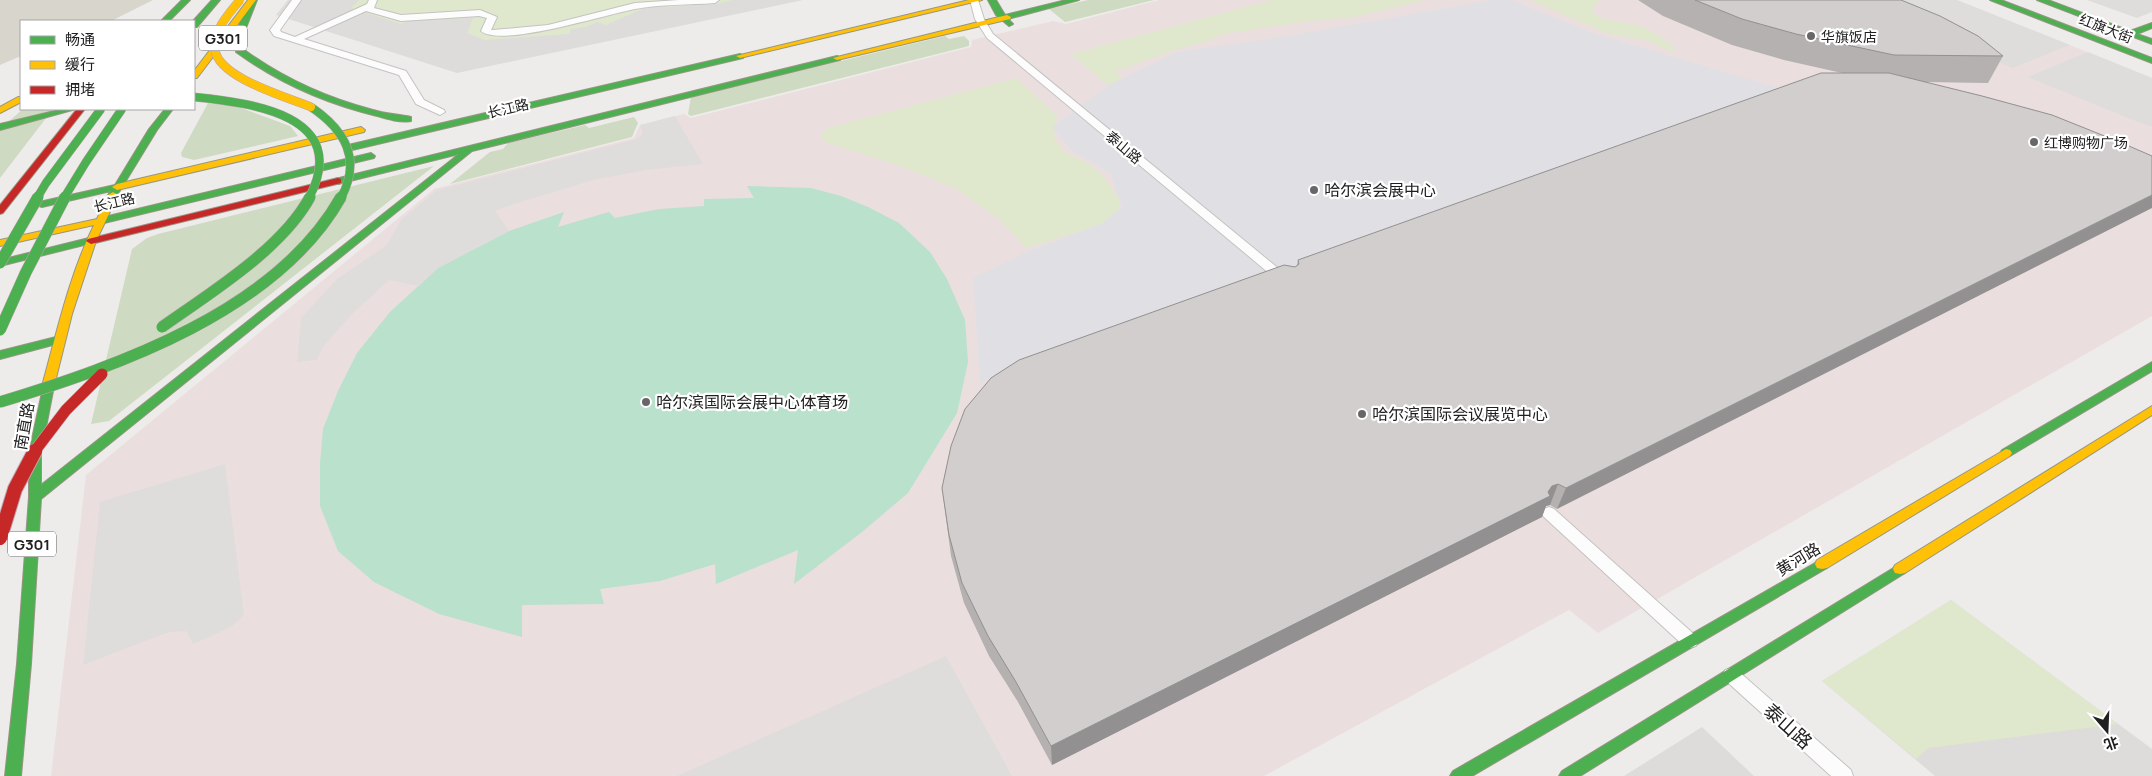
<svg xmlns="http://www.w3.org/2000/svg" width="2152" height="776" viewBox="0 0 2152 776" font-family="Manrope,'Noto Sans SC',sans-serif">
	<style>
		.residential { fill: #dddcdb }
		.commercial { fill: #ebdede }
		.construction { fill: #d7d5cc }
		.grass { fill: #dfe8cc }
		.forest { fill: #cedac1 }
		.pitch { fill: #b9e1cb }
		.parking { fill: #dedddc }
		.plaza { fill: #e0e0e4 }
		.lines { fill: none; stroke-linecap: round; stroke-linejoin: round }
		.street-casing { stroke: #c4c3c2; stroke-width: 2 }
		.fast-casing { stroke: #979683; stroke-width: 2 }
		.slow-casing { stroke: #979683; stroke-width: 2 }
		.jam-casing { stroke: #979683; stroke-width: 2 }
		.street { fill: #fcfcfc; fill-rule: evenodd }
		.fast { fill: #4caf50; fill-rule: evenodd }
		.slow { fill: #ffc107; fill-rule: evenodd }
		.jam { fill: #c62828; fill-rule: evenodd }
		.fast-bridge-far1-casing { stroke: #c1a3b0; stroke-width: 9; stroke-linecap: butt }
		.fast-bridge-casing { stroke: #c1a3b0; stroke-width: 12; stroke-linecap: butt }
		.slow-bridge-casing { stroke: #c1a3b0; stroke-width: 9; stroke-linecap: butt }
		.jam-bridge-far1-casing { stroke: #c1a3b0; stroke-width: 12; stroke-linecap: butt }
		.jam-bridge-casing { stroke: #c1a3b0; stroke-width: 16; stroke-linecap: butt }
		.fast-bridge-far1 { stroke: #4caf50; stroke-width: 8 }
		.fast-bridge { stroke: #4caf50; stroke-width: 11 }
		.slow-bridge { stroke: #ffc107; stroke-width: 8 }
		.jam-bridge-far1 { stroke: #c62828; stroke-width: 11 }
		.jam-bridge { stroke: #c62828; stroke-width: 14 }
		.wall { fill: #b4b1b0 }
		.shaded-wall { fill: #929090 }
		.building { fill: #d1cecd; stroke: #929090 }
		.poi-dot { fill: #686767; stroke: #fff; stroke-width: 2 }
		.labels { text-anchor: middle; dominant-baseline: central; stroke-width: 4.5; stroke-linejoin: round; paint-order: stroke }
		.far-street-label { font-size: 14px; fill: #202020; stroke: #fff }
		.far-poi-label { font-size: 14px; fill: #202020; stroke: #fff; text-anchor: start }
		.shield { fill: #fff; stroke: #636363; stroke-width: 1 }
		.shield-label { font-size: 15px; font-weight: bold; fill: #202020 }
		.poi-label { font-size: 16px; fill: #202020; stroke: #fff; text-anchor: start }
		.street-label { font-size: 16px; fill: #202020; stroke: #fff }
		.near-street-label { font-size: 19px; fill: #202020; stroke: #fff }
	</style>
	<rect width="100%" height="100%" fill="#eeecea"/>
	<path class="residential" d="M 288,0 L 803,0 L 457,73 L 276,15 Z
		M 1951,600 L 2152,749 L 2152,776 L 1935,776 L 1822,681 Z
		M 1702,727 L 1754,776 L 1624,776 Z"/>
	<path class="commercial" d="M 1159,0 L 1957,0 L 2152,78 L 2152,316 L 1598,633 L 1569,610 L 1264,776 L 51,776 L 86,475 L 434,189 L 634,138 L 640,125 L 684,114 L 691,118 L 971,47 L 972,40 L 1053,21 L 1066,24 Z"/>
	<path class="construction" d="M 0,0 L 153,0 L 111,21 L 21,21 L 21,56 L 0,65 Z"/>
	<path class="grass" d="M 359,0 L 732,0 L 718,4 L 644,8 L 606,25 L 598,22 L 585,27 L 571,29 L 569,34 L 485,40 L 467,33 L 473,18 L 407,21 L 401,24 L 351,8 Z
		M 1272,0 L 1424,0 L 1354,17 L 1309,21 L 1222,34 L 1211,40 L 1171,51 L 1114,72 L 1133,88 L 1118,94 L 1071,54 Z
		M 1530,0 L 1602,0 L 1596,4 L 1593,12 C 1605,24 1621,20 1637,25 C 1652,29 1664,40 1677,49 L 1670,51 L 1649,41 L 1606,33 Z
		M 1017,78 L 1057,116 L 1054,137 L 1063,151 L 1087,163 L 1103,175 L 1120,201 L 1118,212 L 1107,223 L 1026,248 L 999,219 L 955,188 L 900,166 L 825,142 L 821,136 L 828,128 Z
		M 1951,600 L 2118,724 L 1928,748 L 1916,759 L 1822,681 Z"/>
	<path class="forest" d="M 1088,0 L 1154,0 L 1065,22 L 1049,9 Z
		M 945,36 L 949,39 L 964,36 L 969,41 L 969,46 L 691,116 L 688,114 L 691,97 Z
		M 208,103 L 236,106 L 290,126 L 298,136 L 194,160 L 182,157 L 181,153 Z
		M 23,109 L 53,109 L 0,178 L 0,129 Z
		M 634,117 L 638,123 L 632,137 L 450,184 L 490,152 L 503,149 L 508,143 L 585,125 L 589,128 Z
		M 434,166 L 109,421 L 91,424 L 132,249 L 147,238 L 158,234 Z"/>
	<path class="pitch" d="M 747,186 L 811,188 L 841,196 L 868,207 L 899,223 L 930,252 L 947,279 L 965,320 L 968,362 L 957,413 L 908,493 L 862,532 L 794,584 L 798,550 L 716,584 L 715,564 L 660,581 L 600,589 L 604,604 L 522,605 L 522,637 L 439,614 L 374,582 L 338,551 L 320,506 L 320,463 L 323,429 L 338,391 L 357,353 L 390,312 L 438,268 L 509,231 L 564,212 L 558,227 L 609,212 L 615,218 L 659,209 L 704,206 L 704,199 L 754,198 Z"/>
	<path class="parking" d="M 1850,0 L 1957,0 L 2070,45 L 2013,68 Z
		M 2087,0 L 2152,0 L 2152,12 L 2137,18 Z
		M 2088,52 L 2152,78 L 2152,127 L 2128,118 L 2028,77 Z
		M 675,116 L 703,164 L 646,170 L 593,180 L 511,205 L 495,211 L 509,231 L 438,268 L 419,286 L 389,280 L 351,315 L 322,348 L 317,360 L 297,362 L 301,318 L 337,279 L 387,245 L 401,220 L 437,190 L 637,139 L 643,133 L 640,125 Z
		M 225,464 L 244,615 L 231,627 L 193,644 L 186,631 L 169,632 L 83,665 L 100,502 Z
		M 946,656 L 1012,776 L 677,776 Z"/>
	<path class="plaza" d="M 1492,0 L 1512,0 L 1593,33 L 1786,90 L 980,383 L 973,278 L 1026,252 L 1103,223 L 1122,207 L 1110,173 L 1072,151 L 1052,127 L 1110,84 L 1177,52 L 1282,37 Z"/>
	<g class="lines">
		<defs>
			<path id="street" d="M 292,0 L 301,0 L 280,30 L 281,32 L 295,37 L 367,4 L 369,0 L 377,0 L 374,8 L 401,15 L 480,10 L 497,17 L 491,30 L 493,30 L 548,25 L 635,3 L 679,0 L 719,0 L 715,3 C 689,5 661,4 635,9 C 607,14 501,48 481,31 L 487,18 L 479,16 L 401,21 L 366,11 L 304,39 L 406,71 L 424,100 L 444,110 L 445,112 L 440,115 L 416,104 L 399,75 L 274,36 L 270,30 Z
				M 970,0 L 978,0 L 984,19 L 993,34 L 1290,278 L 1292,281 L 1290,284 L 1282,284 L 987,38 L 975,19 Z
				M 1549,507 L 1554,509 L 1696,636 L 1698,641 L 1696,646 L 1690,648 L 1684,646 L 1544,517 L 1541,513 L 1544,509 Z
				M 1731,668 L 1737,670 L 1851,770 L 1853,776 L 1831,776 L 1725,680 L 1722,675 L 1725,670 Z"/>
			<path id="fast" d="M 182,0 L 190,0 L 169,21 L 161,21 Z
				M 212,0 L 220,0 L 197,27 L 194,27 L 193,21 Z
				M 249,0 L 257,0 L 244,33 L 243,49 C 281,77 327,98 373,110 C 385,114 398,114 411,117 L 411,121 C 400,123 387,119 377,116 C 327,104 277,82 236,52 L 236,33 Z
				M 988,0 L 996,0 L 1005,15 L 1066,0 L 1079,0 L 1008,19 L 1013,24 L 1009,26 L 996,15 Z
				M 1990,0 L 2001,0 L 2152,58 L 2152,63 Z
				M 2037,0 L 2048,0 L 2130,31 L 2152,23 L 2152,28 L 2137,34 L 2152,39 L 2152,44 Z
				M 740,54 L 744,56 L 743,58 L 348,151 L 344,148 L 348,145 Z
				M 837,56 L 841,58 L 840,60 L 472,151 L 41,499 L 31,664 L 21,776 L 5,776 L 17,664 L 29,497 L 29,453 L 44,383 L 48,382 L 54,386 L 41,453 L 41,485 L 459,154 L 338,184 L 335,183 L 335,179 Z
				M 63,109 L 76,109 L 0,130 L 0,124 Z
				M 165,109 L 173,109 L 157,130 L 116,197 L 110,197 L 108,195 L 111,191 L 42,207 L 39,206 L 39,202 L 115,185 L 149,129 Z
				M 371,153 L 375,156 L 374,158 L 100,224 L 95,221 L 100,218 Z
				M 89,238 L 92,239 L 94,241 L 92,243 L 0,266 L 0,260 Z
				M 60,336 L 64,338 L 65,340 L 64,342 L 0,359 L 0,351 Z
				M 2152,362 L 2152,371 L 2010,456 L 2002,456 L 2000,453 L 2002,450 Z
				M 1822,559 L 1827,560 L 1829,564 L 1827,568 L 1472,776 L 1450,776 L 1453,771 Z
				M 1900,564 L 1905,565 L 1907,569 L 1905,573 L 1580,776 L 1559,776 L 1562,771 Z"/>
			<path id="slow" d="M 248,0 L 256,0 L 197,78 L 194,78 L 194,71 Z
				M 969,0 L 982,0 L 740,58 L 736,56 Z
				M 1007,15 L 1011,17 L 1010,19 L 837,60 L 833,58 Z
				M 18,97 L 21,97 L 21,102 L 0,113 L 0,107 Z
				M 361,127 L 365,130 L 364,132 L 117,190 L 112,187 L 117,184 Z
				M 113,192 L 118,195 L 96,241 L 72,314 L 54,386 L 48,390 L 44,389 L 42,386 C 57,332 69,276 94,225 L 0,246 L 0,240 L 97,219 L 108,195 Z
				M 2152,406 L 2152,415 L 1905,573 L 1900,574 L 1895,573 L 1893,569 L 1895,565 Z
				M 2006,449 L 2010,450 L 2012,453 L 2010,456 L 1827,568 L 1822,569 L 1817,568 L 1815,564 L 1817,560 Z"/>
			<path id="jam" d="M 77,109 L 85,109 L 3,213 L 0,214 L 0,205 Z
				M 338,178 L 341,179 L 341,183 L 91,244 L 86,241 L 88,239 Z"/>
		</defs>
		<use href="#street" class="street-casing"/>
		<use href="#fast" class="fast-casing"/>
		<use href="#slow" class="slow-casing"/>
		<use href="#jam" class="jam-casing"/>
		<use href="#street" class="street"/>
		<use href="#fast" class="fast"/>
		<use href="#slow" class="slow"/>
		<use href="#jam" class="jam"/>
		<defs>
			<path id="fast-bridge-far1" d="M 194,97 C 252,103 352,115 309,198
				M 311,107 C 345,130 362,159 341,198
				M 37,198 L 46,183 L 101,109
				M 64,198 L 86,162 L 122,109"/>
			<path id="fast-bridge" d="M 0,263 L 38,197
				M 162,327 C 210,293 282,249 310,197
				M 0,330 L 26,272 L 65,197
				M 0,402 C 118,366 277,311 341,197"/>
			<path id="slow-bridge" d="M 240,0 C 229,13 212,32 215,50 C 219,78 287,97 311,107"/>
			<path id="jam-bridge-far1" d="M 34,452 L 66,410 L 102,374"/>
			<path id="jam-bridge" d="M 0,538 L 15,489 L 35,451"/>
		</defs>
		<use href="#fast-bridge-far1" class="fast-bridge-far1-casing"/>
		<use href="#fast-bridge" class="fast-bridge-casing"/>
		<use href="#slow-bridge" class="slow-bridge-casing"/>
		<use href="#jam-bridge-far1" class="jam-bridge-far1-casing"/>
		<use href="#jam-bridge" class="jam-bridge-casing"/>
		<use href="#fast-bridge-far1" class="fast-bridge-far1"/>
		<use href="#fast-bridge" class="fast-bridge"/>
		<use href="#slow-bridge" class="slow-bridge"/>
		<use href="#jam-bridge-far1" class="jam-bridge-far1"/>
		<use href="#jam-bridge" class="jam-bridge"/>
	</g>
	<path class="wall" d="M 1638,0 L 1901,0 L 2003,56 L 1988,83 L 1924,82 L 1557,509 L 1550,505 L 1546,506 L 1542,517 L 1052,765 L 1018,702 L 989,656 L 964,603 L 951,556 L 942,488 L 1295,267 L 1297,265 L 1298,260 L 1842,73 L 1784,60 L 1732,45 L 1663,16 Z"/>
	<path class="shaded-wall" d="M 2152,195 L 2152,208 L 1557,509 L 1566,488 Z
		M 1558,484 L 1550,505 L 1546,506 L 1542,517 L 1052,765 L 1051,746 L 1552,486 Z"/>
	<path class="building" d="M 1695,0 L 1901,0 L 1940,16 L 1978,36 L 2003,56 L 1894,55 L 1796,34 L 1742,19 Z
		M 1821,73 L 1889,73 L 1982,96 L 2052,115 L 2122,143 L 2152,156 L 2152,195 L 1566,488 L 1558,484 L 1552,486 L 1548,492 L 1550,496 L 1051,746 L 1016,682 L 988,636 L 962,583 L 949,535 L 942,488 L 951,446 L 965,409 L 991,378 L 1019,360 L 1284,265 L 1295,267 L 1299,264 L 1298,260 Z"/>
	<g class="poi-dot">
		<circle cx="1811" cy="36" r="5"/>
		<circle cx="2034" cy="142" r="5"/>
		<circle cx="1314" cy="190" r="5"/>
		<circle cx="646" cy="402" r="5"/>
		<circle cx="1362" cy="414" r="5"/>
	</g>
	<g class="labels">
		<g class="far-street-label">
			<text transform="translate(2106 28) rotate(21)">红旗大街</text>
			<text transform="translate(508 108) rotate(-13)">长江路</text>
			<text transform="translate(1124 147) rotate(40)">泰山路</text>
			<text transform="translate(114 202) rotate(-13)">长江路</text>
		</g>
		<g class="far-poi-label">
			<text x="1821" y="36">华旗饭店</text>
			<text x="2044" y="142">红博购物广场</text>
		</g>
		<g class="shield">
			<rect x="199" y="25.5" width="48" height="25" rx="4"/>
			<rect x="8" y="531.5" width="48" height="25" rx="4"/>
		</g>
		<g class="shield-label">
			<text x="223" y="38">G301</text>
			<text x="32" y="544">G301</text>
		</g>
		<g class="poi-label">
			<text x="1324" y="190">哈尔滨会展中心</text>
			<text x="656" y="402">哈尔滨国际会展中心体育场</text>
			<text x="1372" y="414">哈尔滨国际会议展览中心</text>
		</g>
		<g class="street-label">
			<text transform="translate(24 426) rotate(-80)">南直路</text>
			<text transform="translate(1798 559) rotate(-31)">黄河路</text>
		</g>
		<g class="near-street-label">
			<text transform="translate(1788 726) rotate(42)">泰山路</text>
		</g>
	</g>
	<rect x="20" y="20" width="175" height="90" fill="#ffffff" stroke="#a6a6a6"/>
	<rect x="30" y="36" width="25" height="8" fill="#4caf50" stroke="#a6a6a6"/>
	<text x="65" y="45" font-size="15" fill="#202020">畅通</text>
	<rect x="30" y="61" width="25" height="8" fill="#ffc107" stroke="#a6a6a6"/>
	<text x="65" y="70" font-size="15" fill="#202020">缓行</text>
	<rect x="30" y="86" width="25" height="8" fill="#c62828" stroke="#a6a6a6"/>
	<text x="65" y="95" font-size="15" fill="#202020">拥堵</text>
	<g transform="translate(2107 731) rotate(161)" stroke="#ffffff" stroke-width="4" paint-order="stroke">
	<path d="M0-4L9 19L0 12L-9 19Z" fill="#202020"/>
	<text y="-8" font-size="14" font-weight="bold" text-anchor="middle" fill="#202020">北</text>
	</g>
</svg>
